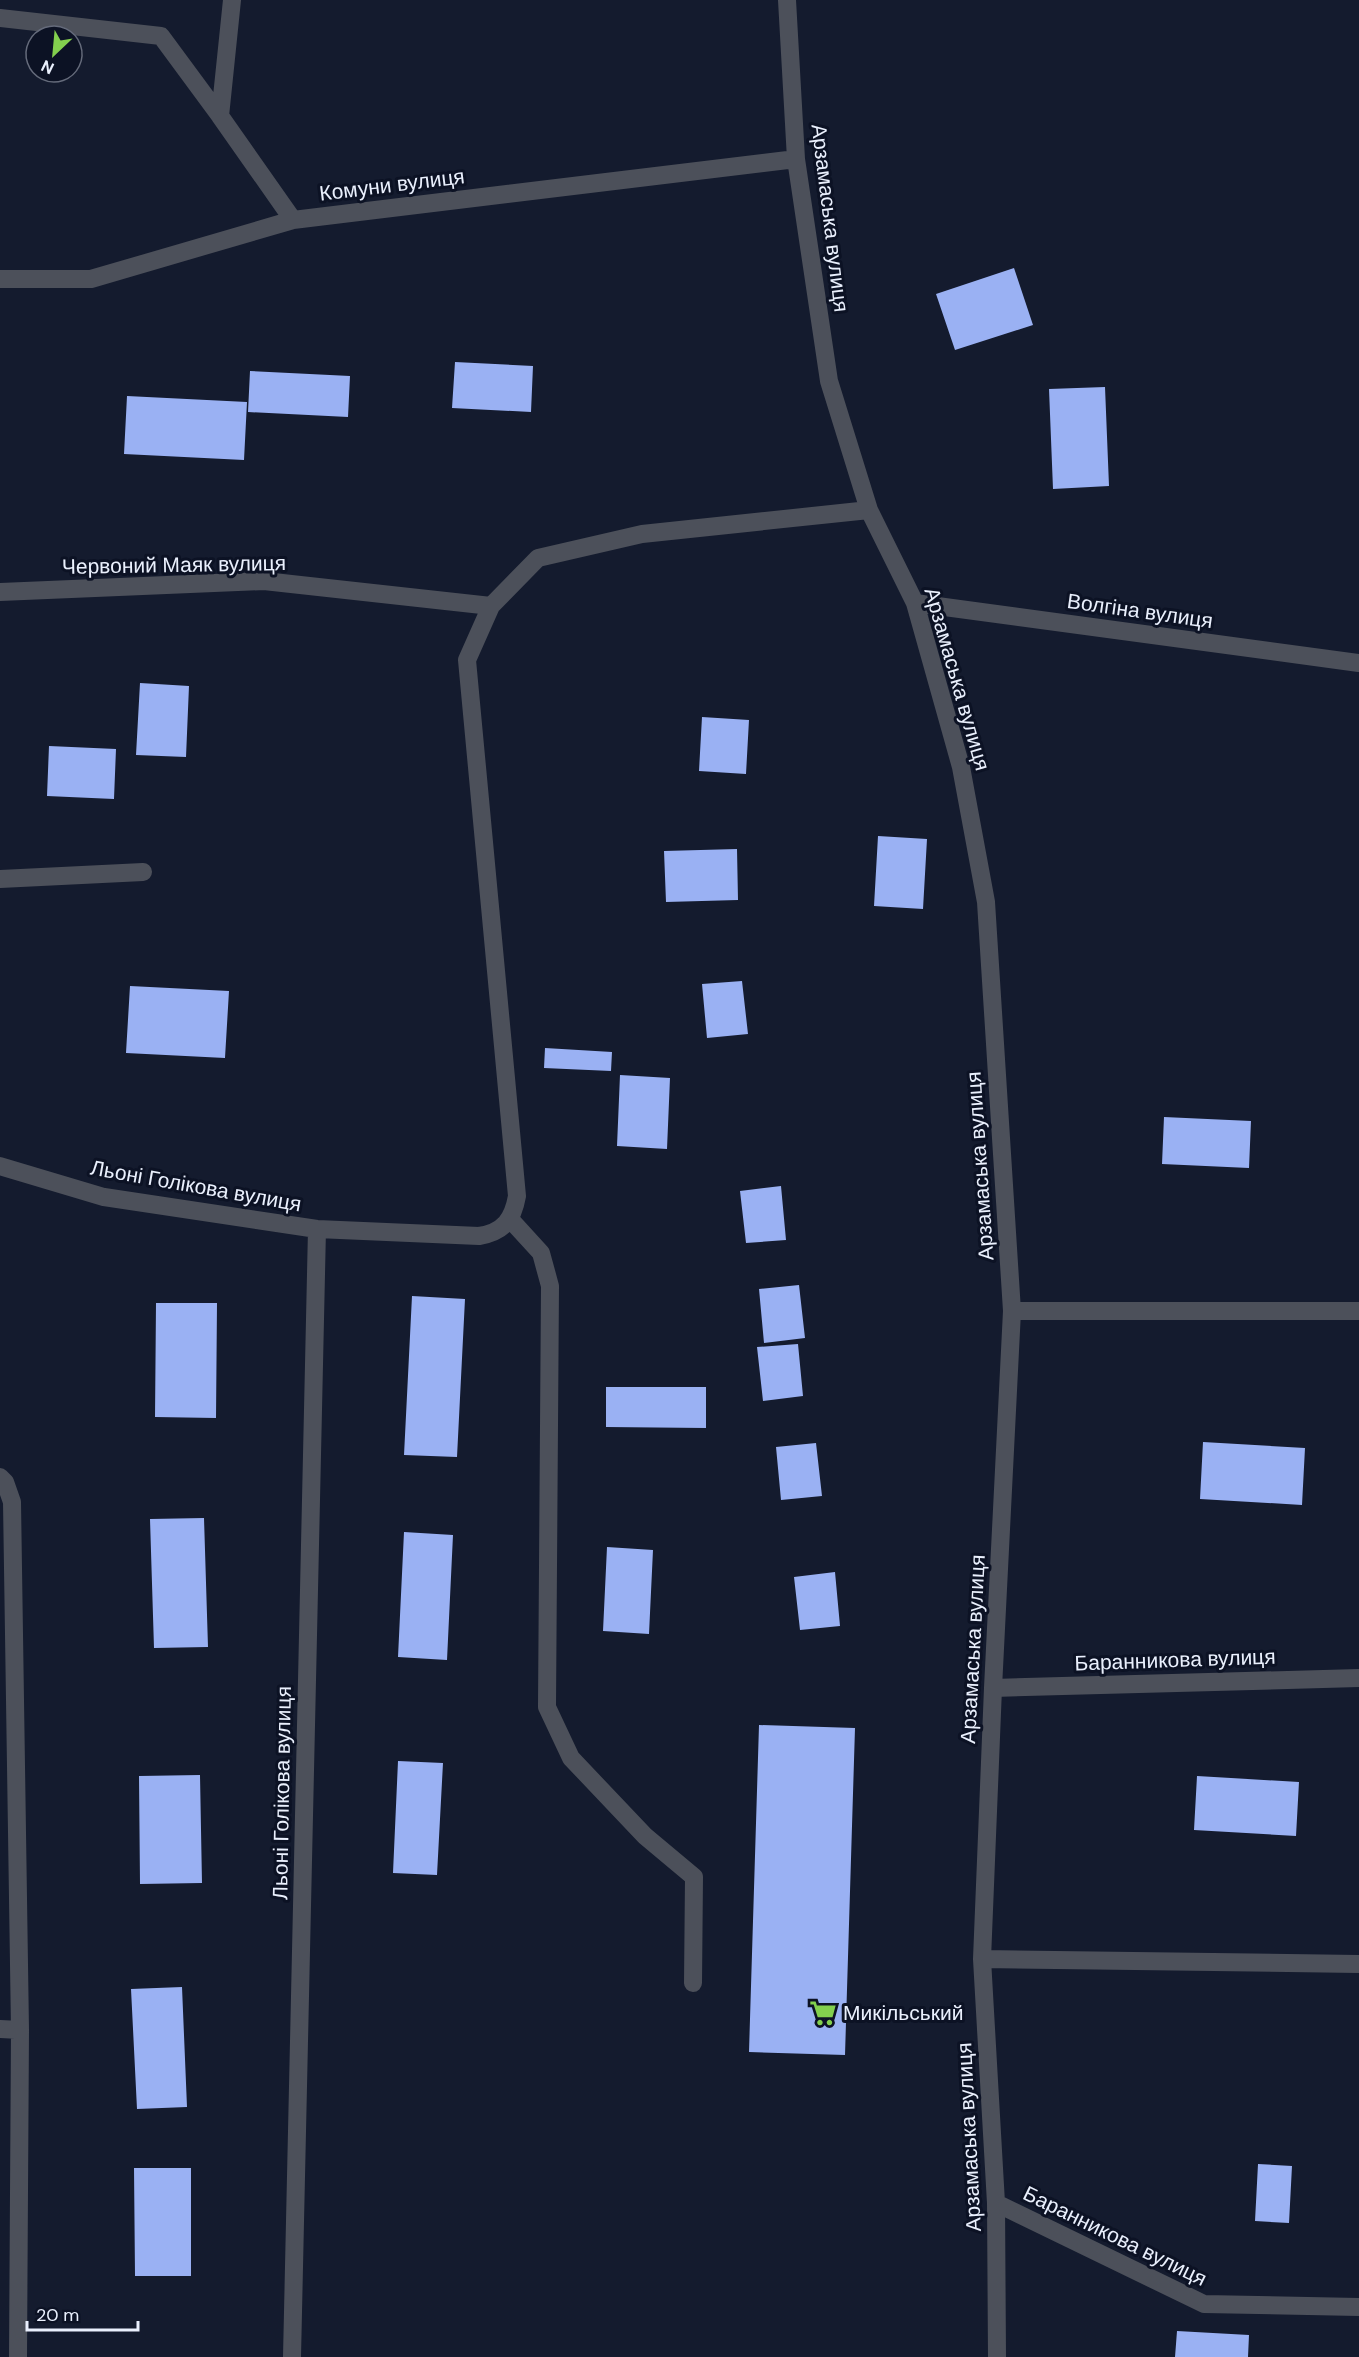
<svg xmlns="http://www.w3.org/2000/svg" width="1359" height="2357" viewBox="0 0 1359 2357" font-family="'DM Sans',sans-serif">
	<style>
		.building { fill: #9ab1f3 }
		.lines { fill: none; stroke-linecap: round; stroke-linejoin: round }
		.minor { stroke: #4c505a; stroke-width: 18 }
		.labels { text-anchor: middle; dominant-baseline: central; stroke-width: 6; stroke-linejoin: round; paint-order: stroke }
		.street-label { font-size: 21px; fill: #eaf0fd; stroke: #0c1224 }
		.poi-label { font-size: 21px; fill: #eaf0fd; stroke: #0c1224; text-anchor: start }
	</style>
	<rect width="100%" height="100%" fill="#141b2e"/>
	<path class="building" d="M 1014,268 L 1033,325 L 955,350 L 936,294 Z
		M 455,362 L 533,366 L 531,412 L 452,408 Z
		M 250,371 L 350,376 L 348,417 L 248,412 Z
		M 1105,387 L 1109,486 L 1053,489 L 1049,389 Z
		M 127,396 L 247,402 L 244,460 L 124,454 Z
		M 140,683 L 189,686 L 186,757 L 136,755 Z
		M 702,717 L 749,720 L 746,774 L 699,771 Z
		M 49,746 L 116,749 L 114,799 L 47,796 Z
		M 878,836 L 927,839 L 923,909 L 874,906 Z
		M 737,849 L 738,900 L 666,902 L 664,851 Z
		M 742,981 L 748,1034 L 707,1038 L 702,984 Z
		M 130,986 L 229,991 L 225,1058 L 126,1053 Z
		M 545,1048 L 612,1052 L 611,1071 L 544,1068 Z
		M 620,1075 L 670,1078 L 667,1149 L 617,1146 Z
		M 1164,1117 L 1251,1121 L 1249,1168 L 1162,1164 Z
		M 781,1186 L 786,1240 L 746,1243 L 740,1191 Z
		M 799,1285 L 805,1338 L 764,1343 L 759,1289 Z
		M 412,1296 L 465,1299 L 457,1457 L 404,1455 Z
		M 156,1303 L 217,1303 L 216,1418 L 155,1417 Z
		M 798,1344 L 803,1396 L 763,1401 L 757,1347 Z
		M 606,1387 L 706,1387 L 706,1428 L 606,1427 Z
		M 1203,1442 L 1305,1448 L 1302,1505 L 1200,1499 Z
		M 816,1443 L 822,1496 L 781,1500 L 776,1447 Z
		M 204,1518 L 208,1647 L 154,1648 L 150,1519 Z
		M 404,1532 L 453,1535 L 447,1660 L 398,1657 Z
		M 607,1547 L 653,1550 L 649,1634 L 603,1631 Z
		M 835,1572 L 840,1626 L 800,1630 L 794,1577 Z
		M 759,1725 L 855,1728 L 845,2055 L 749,2052 Z
		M 398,1761 L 443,1763 L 437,1875 L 393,1873 Z
		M 200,1775 L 202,1883 L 140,1884 L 139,1776 Z
		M 1197,1776 L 1299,1782 L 1296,1836 L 1194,1830 Z
		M 182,1987 L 187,2107 L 137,2109 L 131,1989 Z
		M 1258,2164 L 1292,2166 L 1289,2223 L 1255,2221 Z
		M 134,2168 L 191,2168 L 191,2276 L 135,2276 Z
		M 1177,2331 L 1249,2335 L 1248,2357 L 1175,2357 Z"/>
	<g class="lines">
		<path class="minor" d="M 232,0 L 220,116 L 293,220
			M 787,0 L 796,159 L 829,381 L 869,510 L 915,603 L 961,767 L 986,902 L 1012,1311 L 993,1688 L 982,1959 L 996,2203 L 997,2357
			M 0,18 L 161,36 L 220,116
			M 0,279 L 91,279 L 293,220 L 796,159
			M 0,592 L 264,581 L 491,606
			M 915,603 L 1359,663
			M 0,879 L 143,872
			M 0,1166 L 104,1197 L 317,1229 L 479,1236 C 504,1232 513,1219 517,1196 L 467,660 L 491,606 L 538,558 L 642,534 L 869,510
			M 510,1219 L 541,1253 L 550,1286 L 547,1707 L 571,1758 L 645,1836 L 694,1877 L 693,1983
			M 1012,1311 L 1359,1311
			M 0,1477 L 5,1482 L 12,1502 L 20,2030 L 18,2357
			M 993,1688 L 1359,1678
			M 982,1959 L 1359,1964
			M 0,2029 L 20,2030
			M 996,2203 L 1204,2304 L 1359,2307
			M 292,2357 L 317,1229"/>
	</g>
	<defs>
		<symbol id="supermarket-bare" viewBox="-9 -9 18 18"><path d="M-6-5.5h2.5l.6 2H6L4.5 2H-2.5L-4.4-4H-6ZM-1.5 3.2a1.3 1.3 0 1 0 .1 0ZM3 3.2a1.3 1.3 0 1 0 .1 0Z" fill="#83d04e" stroke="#0c1224" stroke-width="2.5" paint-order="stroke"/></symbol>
	</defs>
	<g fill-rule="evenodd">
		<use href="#supermarket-bare" x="804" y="1994" width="38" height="38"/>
	</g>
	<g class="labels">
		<g class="street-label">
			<text transform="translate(392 185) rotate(-7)">Комуни вулиця</text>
			<text transform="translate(830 218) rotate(83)">Арзамаська вулиця</text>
			<text transform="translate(174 565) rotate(-1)">Червоний Маяк вулиця</text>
			<text transform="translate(1140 611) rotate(8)">Волгіна вулиця</text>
			<text transform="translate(957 679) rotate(74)">Арзамаська вулиця</text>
			<text transform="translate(980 1166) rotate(-94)">Арзамаська вулиця</text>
			<text transform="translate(196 1186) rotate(10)">Льоні Голікова вулиця</text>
			<text transform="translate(973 1649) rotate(-87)">Арзамаська вулиця</text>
			<text transform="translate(1175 1660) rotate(-2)">Баранникова вулиця</text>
			<text transform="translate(282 1793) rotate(-89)">Льоні Голікова вулиця</text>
			<text transform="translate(969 2137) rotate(-93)">Арзамаська вулиця</text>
			<text transform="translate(1115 2236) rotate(26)">Баранникова вулиця</text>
		</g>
		<g class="poi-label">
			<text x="843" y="2013">Микільський</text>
		</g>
	</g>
	<g transform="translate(54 54) rotate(206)"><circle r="28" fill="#0c1224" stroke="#656b7b" stroke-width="1.5"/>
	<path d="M0-4.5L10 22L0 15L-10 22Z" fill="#83d04e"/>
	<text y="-9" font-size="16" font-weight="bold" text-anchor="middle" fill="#eaf0fd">N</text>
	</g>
	<path d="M27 2321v9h111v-9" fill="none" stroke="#eaf0fd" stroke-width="3"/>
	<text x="36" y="2321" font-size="18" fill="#eaf0fd" stroke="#0c1224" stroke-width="4.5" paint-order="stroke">20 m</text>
</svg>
